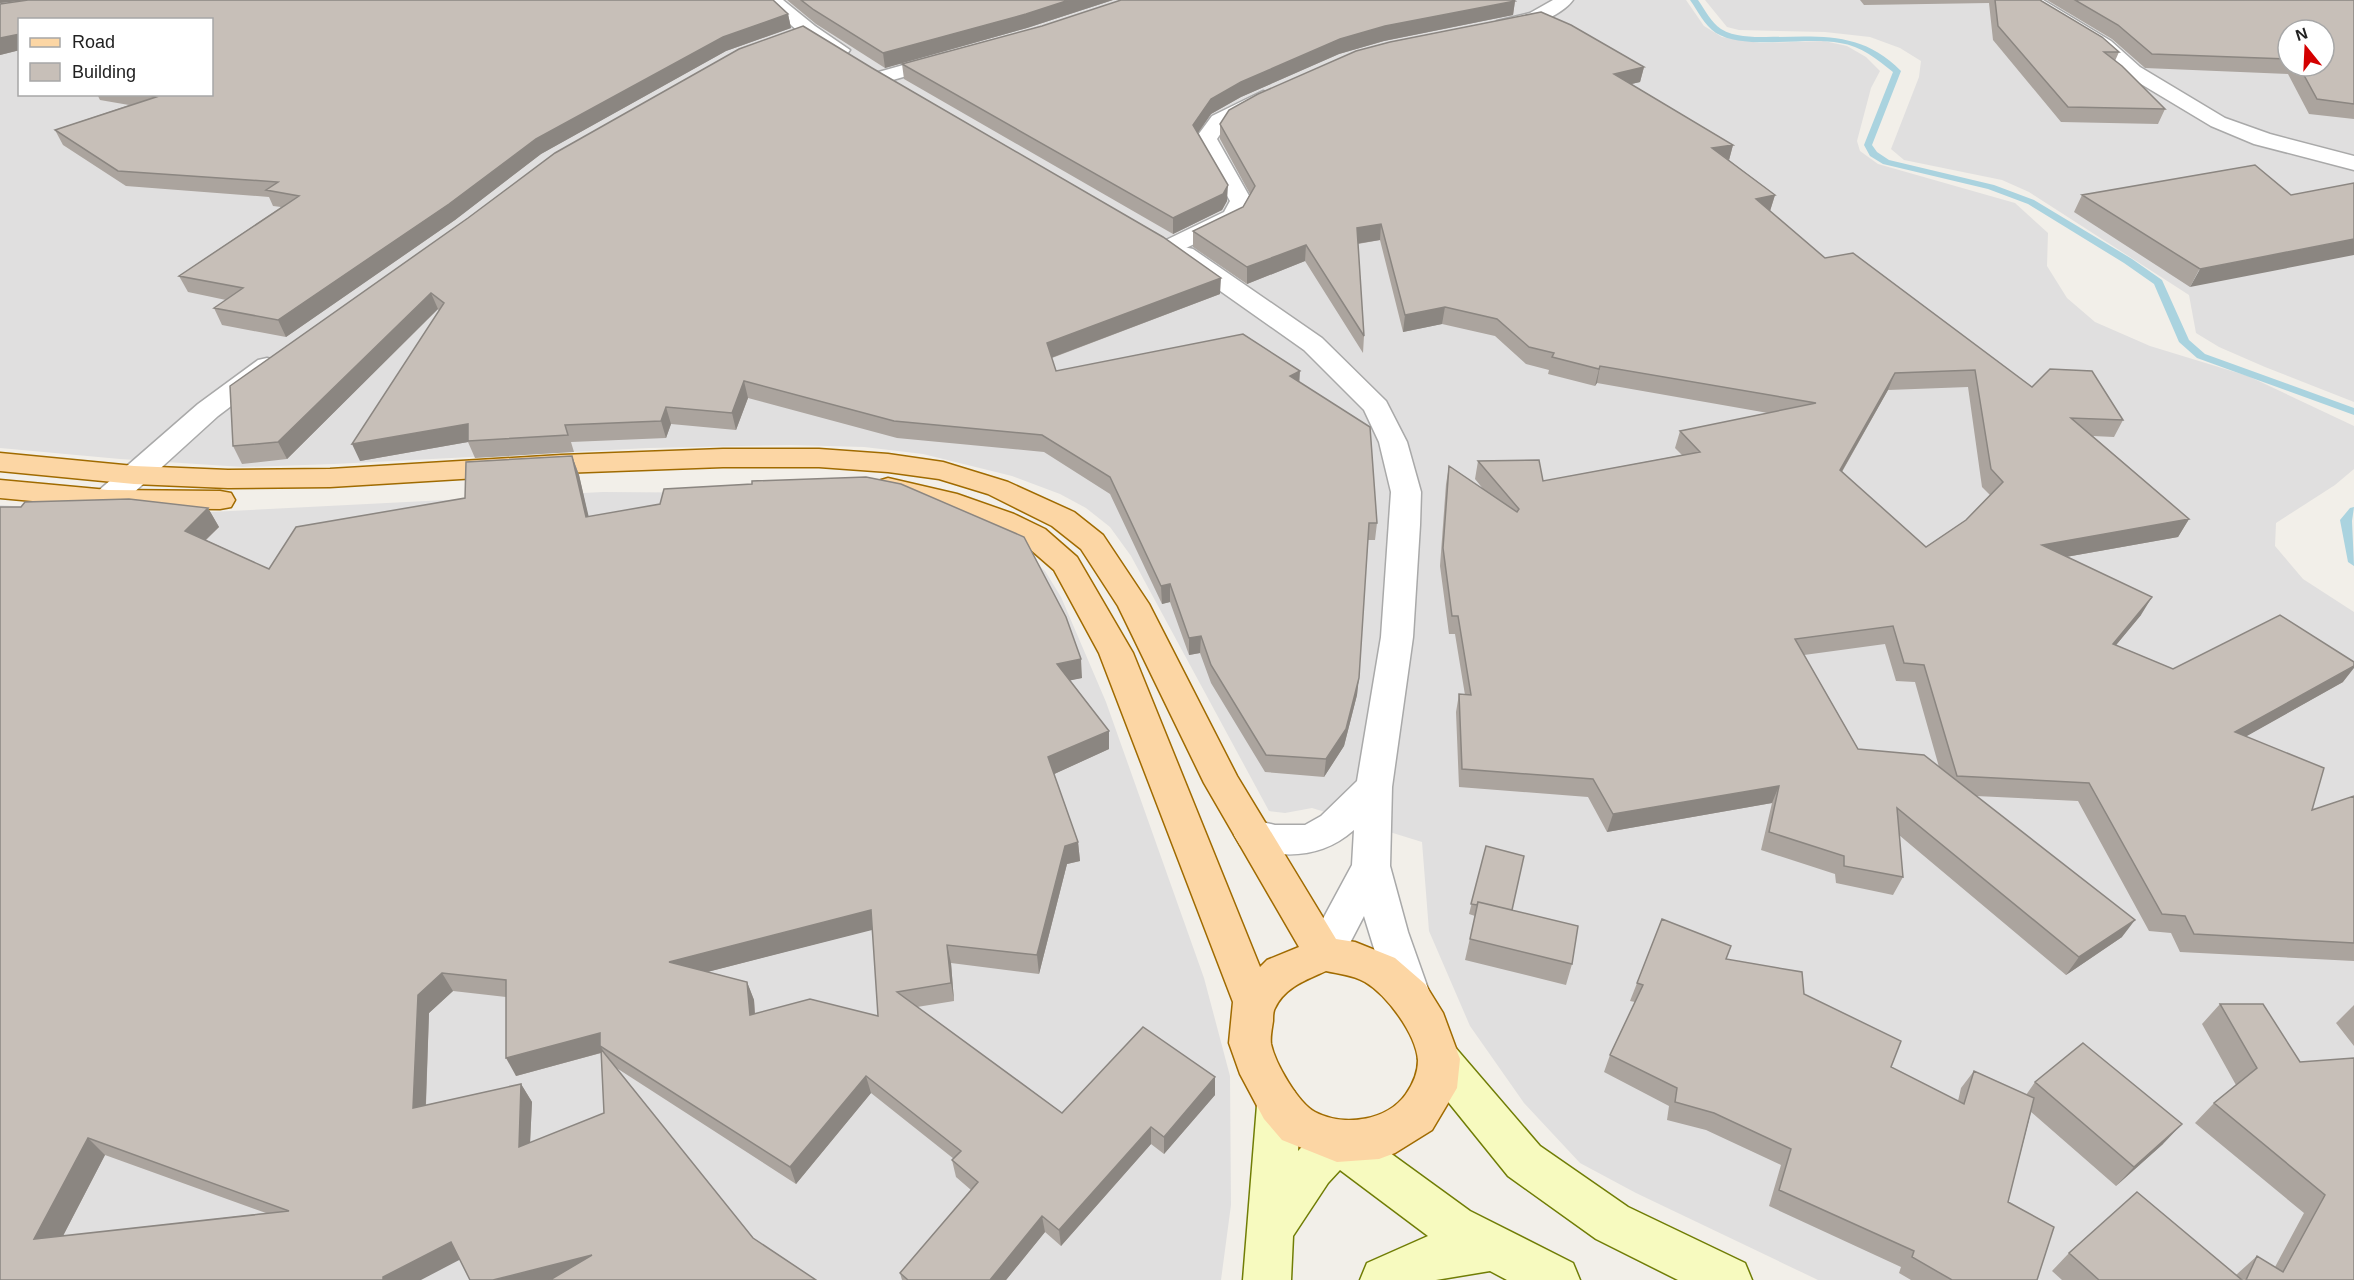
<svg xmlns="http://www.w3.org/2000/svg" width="2354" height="1280" viewBox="0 0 2354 1280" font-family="Helvetica,sans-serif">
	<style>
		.residential { fill: #e0dfdf; fill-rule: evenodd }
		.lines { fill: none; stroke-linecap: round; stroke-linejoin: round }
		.stream { fill: #aad3df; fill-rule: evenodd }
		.minor-casing { stroke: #a9a9a9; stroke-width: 3 }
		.tertiary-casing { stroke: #a9a9a9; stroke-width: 3 }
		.secondary-casing { stroke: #707d05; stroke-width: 3 }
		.primary-casing { stroke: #a06b00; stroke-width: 3 }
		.minor { fill: #fff; fill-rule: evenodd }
		.tertiary { fill: #fff; fill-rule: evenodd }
		.secondary { fill: #f7fabf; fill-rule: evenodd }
		.primary { fill: #fcd6a4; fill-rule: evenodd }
		.wall { fill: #aba49e; fill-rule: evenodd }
		.shaded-wall { fill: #8b8681 }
		.building { fill: #c7bfb8; stroke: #8b8681; stroke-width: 1.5; fill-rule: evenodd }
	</style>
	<rect width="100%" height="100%" fill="#f2efe9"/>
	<path class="residential" d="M 0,0 L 1686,0 L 1704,26 L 1722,37 L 1760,43 L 1824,41 L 1847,46 L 1866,57 L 1880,71 L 1871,88 L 1857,141 L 1860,151 L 1878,164 L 2015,203 L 2048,233 L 2047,266 L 2067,298 L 2095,322 L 2150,346 L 2248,376 L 2354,426 L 2354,469 L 2335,485 L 2276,523 L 2275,546 L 2303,579 L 2354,612 L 2354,1280 L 1818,1280 L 1636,1193 L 1580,1163 L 1524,1103 L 1470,1026 L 1429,931 L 1422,842 L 1312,808 L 1285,813 L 1269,811 L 1131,556 L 1110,527 L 1086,508 L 1060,494 L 1012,476 L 923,454 L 864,447 L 791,445 L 649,448 L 334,464 L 243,467 L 120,459 L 0,448 ZM 20,20 L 212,20 L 212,94 L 20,94 Z
		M 1705,0 L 2354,0 L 2354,402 L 2265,367 L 2219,347 L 2196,333 L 2189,295 L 2029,192 L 2002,180 L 1904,160 L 1891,149 L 1919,77 L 1921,61 L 1900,48 L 1870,37 L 1825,32 L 1739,30 L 1727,27 ZM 2288,30 L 2324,30 L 2324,66 L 2288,66 Z
		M 603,492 L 756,493 L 1027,554 L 1045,571 L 1061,597 L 1106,702 L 1204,978 L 1230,1076 L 1231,1205 L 1221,1280 L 0,1280 L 0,505 L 117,514 L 190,513 Z"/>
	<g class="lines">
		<path class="stream" d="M 1690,0 L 1698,0 C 1705,10 1711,22 1721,29 C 1734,37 1752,37 1766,37 C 1818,37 1861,30 1901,71 L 1872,145 L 1877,152 L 1889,160 L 1994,185 L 2034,200 L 2132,259 L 2162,280 L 2189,340 L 2205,354 L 2354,408 L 2354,415 L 2197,358 L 2179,342 L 2154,284 L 2124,263 L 2028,204 L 1988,189 L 1883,164 L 1870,156 L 1864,145 L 1893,72 C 1877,59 1861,46 1840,43 C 1805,36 1746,51 1716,33 C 1704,25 1698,11 1690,0 Z
			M 2354,507 L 2352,521 L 2354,566 L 2348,562 L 2340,520 L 2350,508 Z"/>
		<defs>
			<path id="minor" d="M 1553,0 L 1573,0 C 1561,17 1518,34 1497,29 L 1495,25 L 1497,21 L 1530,13 Z
				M 2021,0 L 2043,0 L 2111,41 L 2140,67 L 2225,118 L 2270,134 L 2354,156 L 2354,170 L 2254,144 L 2211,126 L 2126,75 L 2097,49 L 2024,4 Z
				M 946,53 L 953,55 L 956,59 L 953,63 L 882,83 L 875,81 L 872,77 L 875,73 Z
				M 1263,91 L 1270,93 L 1273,97 L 1270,101 L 1227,124 L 1217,139 L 1252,201 L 1241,221 L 1180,251 L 1172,253 L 1164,251 L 1160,246 L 1164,241 L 1224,212 L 1230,201 L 1195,139 L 1212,116 Z
				M 267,358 L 276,360 L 280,366 L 276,372 L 218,416 L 119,506 L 108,508 L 97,506 L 93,499 L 97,492 L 198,404 L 258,360 Z"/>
			<path id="tertiary" d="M 763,0 L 783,0 L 815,26 L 850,50 L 847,54 L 833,54 L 801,34 Z
				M 1184,247 L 1193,249 L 1322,338 L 1386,401 L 1407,442 L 1421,492 L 1420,525 L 1413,637 L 1392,787 L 1390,866 L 1408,932 L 1431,997 L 1425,1010 L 1410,1015 L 1395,1010 L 1389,997 L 1364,916 L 1338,966 L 1324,971 L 1310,966 L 1304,954 L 1352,865 L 1354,830 C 1320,860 1280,859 1240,845 L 1234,835 L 1240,825 L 1253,820 L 1275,825 L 1305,825 L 1321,816 L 1357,781 L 1381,637 L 1391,492 L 1379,442 L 1364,410 L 1304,350 L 1175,259 L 1172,254 L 1175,249 Z"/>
			<path id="secondary" d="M 1439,1040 L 1454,1046 L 1540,1146 L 1628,1207 L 1745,1263 L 1752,1280 L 1678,1280 L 1596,1239 L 1508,1176 L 1424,1072 L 1418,1059 L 1424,1046 Z
				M 1279,1085 L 1294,1091 L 1301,1105 L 1298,1151 L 1321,1126 L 1337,1120 L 1353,1126 L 1470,1211 L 1573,1263 L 1580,1280 L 1507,1280 L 1490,1271 L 1436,1280 L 1360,1280 L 1367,1263 L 1428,1236 L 1340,1170 L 1328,1183 L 1293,1236 L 1291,1280 L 1243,1280 L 1257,1105 L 1264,1091 Z"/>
			<path id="primary" d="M 723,449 L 819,449 L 888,454 L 943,462 L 1008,482 L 1074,512 L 1103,535 L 1149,604 L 1237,776 L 1336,939 L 1355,942 L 1395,958 L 1425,984 L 1443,1013 L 1460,1059 L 1457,1088 L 1432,1130 L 1395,1153 L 1379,1159 L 1337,1162 L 1282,1140 L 1264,1119 L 1240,1074 L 1229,1043 L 1233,1002 L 1099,653 L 1054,570 L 1023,543 L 992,528 L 937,508 L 878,493 L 873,487 L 878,481 L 888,478 L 957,494 L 1014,514 L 1045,529 L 1077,557 L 1133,653 L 1260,967 L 1267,960 L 1299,947 L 1204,783 L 1118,606 L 1081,549 L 1052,526 L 988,494 L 939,479 L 888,472 L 819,467 L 723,467 L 561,473 L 330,487 L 228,488 L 134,484 L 0,471 L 0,453 L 134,466 L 228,470 L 330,469 L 561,455 ZM 1326,971 C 1339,974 1353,975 1365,982 C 1387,995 1416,1034 1418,1060 C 1418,1073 1413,1084 1406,1094 C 1387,1121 1344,1127 1315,1112 C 1298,1103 1275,1063 1271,1044 C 1270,1037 1272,1028 1273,1021 C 1273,1017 1273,1011 1275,1008 C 1285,987 1306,980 1326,971 Z
				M 0,480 L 108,490 L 220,491 L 231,493 L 235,500 L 231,507 L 220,509 L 108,508 L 0,498 Z"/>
		</defs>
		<use href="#minor" class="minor-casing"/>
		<use href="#tertiary" class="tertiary-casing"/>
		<use href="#secondary" class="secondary-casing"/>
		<use href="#primary" class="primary-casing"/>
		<use href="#minor" class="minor"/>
		<use href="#tertiary" class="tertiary"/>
		<use href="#secondary" class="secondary"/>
		<use href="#primary" class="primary"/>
	</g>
	<path class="wall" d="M 0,0 L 773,0 L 788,14 L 791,28 L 726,51 L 541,154 L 455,220 L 286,337 L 222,325 L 214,308 L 226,300 L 188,292 L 179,276 L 281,207 L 273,206 L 269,197 L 126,186 L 63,145 L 55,130 L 129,105 L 100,100 L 97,94 L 212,94 L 212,20 L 20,20 L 20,50 L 0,55 L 0,4 L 26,0 L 0,3 Z
		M 787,0 L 1113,0 L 1027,28 L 885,68 L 816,24 Z
		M 1860,0 L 2040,0 L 2119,52 L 2115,61 L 2165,109 L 2158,124 L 2061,122 L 1993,40 L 1989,3 L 1864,5 Z
		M 2047,0 L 2354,0 L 2354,119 L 2309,114 L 2288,74 L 2145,68 L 2112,39 ZM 2288,30 L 2324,66 L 2288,66 Z
		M 1515,1 L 1513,15 L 1384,41 L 1339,54 L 1241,97 L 1211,114 L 1198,133 L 1227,201 L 1222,210 L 1173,234 L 904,79 L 902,64 L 1042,26 Z
		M 1644,67 L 1640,82 L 1631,84 L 1733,145 L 1729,160 L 1775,195 L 1770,211 L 1825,258 L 2032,387 L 2123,420 L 2114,437 L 2093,436 L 2189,519 L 2178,537 L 2066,557 L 2141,615 L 2116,645 L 2173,669 L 2343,682 L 2246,736 L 2312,810 L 2354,796 L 2354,961 L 2180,952 L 2171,933 L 2149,931 L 2078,801 L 1976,796 L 2122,937 L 2066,975 L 1899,835 L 1903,877 L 1893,895 L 1836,883 L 1835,874 L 1761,850 L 1772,803 L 1607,832 L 1588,797 L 1459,787 L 1456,712 L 1459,694 L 1465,695 L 1455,634 L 1449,634 L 1440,566 L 1446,484 L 1449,466 L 1484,490 L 1475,479 L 1478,461 L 1543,481 L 1682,455 L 1675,448 L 1680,431 L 1768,413 L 1597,383 L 1595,386 L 1548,374 L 1549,370 L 1526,364 L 1495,336 L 1442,324 L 1403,332 L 1380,240 L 1358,244 L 1364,336 L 1363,353 L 1305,261 L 1247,284 L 1193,247 L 1193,231 L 1243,207 L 1250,194 L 1220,139 L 1220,124 ZM 1968,387 L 1982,487 L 1990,495 L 1966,520 L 1926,547 L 1842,472 L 1888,390 ZM 1885,644 L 1896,681 L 1915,682 L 1939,767 L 1858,749 L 1804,655 Z
		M 2255,165 L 2190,287 L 2074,212 L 2082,195 Z
		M 468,218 L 1220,294 L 1052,358 L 1056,371 L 1300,382 L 1377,523 L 1375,540 L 1368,540 L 1357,695 L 1344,746 L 1324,777 L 1265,772 L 1211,683 L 1200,653 L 1189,655 L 1170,602 L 1162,604 L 1110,494 L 1044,452 L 897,438 L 748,398 L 736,430 L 671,424 L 666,438 L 571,442 L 574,452 L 475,458 L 468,442 L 360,461 L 439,311 L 438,309 L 287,459 L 242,464 L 233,446 Z
		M 572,456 L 579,475 L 588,516 L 1082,678 L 1070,680 L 1109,731 L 1109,749 L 1054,774 L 1078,842 L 1080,861 L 1067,864 L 1039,974 L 951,963 L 954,1001 L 917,1007 L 1062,1113 L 1215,1077 L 1215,1095 L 1164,1154 L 1151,1144 L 1061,1246 L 1045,1232 L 1006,1280 L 902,1280 L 900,1273 L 971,1190 L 956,1177 L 952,1160 L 954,1159 L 871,1093 L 796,1184 L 615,1067 L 753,1238 L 460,1260 L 0,1280 L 208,508 L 219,527 L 206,540 L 269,569 L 465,498 ZM 873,929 L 878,1016 L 755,1014 L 754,1000 L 747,982 L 707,972 ZM 453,991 L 506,997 L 516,1076 L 601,1053 L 604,1113 L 530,1143 L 532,1102 L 521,1084 L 426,1105 L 429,1013 ZM 105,1155 L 266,1213 L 63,1236 Z
		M 1486,846 L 1512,910 L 1572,964 L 1566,985 L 1465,960 L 1475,916 L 1469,914 Z
		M 1662,919 L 1726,959 L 1804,994 L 1891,1067 L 1958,1101 L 1961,1088 L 1974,1071 L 2026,1095 L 2035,1082 L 2163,1144 L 2116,1186 L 2031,1112 L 2008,1202 L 2037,1280 L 1911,1280 L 1899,1273 L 1901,1267 L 1769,1206 L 1781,1165 L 1706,1130 L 1667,1120 L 1669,1106 L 1604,1072 L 1610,1055 L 1635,1002 L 1630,1001 Z
		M 2220,1004 L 2263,1004 L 2354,1280 L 2062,1280 L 2052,1271 L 2069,1253 L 2236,1275 L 2257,1256 L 2275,1267 L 2304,1213 L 2195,1123 L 2214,1103 L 2236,1085 L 2202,1024 Z
		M 2354,1005 L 2354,1046 L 2336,1023 Z"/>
	<path class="shaded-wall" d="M 0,0 L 29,0 L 0,3 Z
		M 1069,0 L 1113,0 L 1027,28 L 885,68 L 883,53 Z
		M 1515,1 L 1513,15 L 1384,41 L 1339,54 L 1241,97 L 1211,114 L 1193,140 L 1193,125 L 1211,99 L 1241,82 L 1340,39 L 1385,26 Z
		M 788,14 L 791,28 L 726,51 L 541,154 L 455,220 L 286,337 L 278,320 L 536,139 L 723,37 Z
		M 20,34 L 20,50 L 0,55 L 0,38 Z
		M 1644,67 L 1640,82 L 1611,89 L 1614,74 Z
		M 1733,145 L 1729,160 L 1712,148 Z
		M 1228,185 L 1227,201 L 1222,210 L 1173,234 L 1173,218 Z
		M 1775,195 L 1770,211 L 1756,199 Z
		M 1381,224 L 1380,240 L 1355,244 L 1357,228 Z
		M 2354,239 L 2354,255 L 2190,287 L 2200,269 Z
		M 1306,245 L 1305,261 L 1247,284 L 1247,267 Z
		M 1221,278 L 1220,294 L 1048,359 L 1047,343 Z
		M 431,293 L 438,309 L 287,459 L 278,442 Z
		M 1445,307 L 1442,324 L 1403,332 L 1405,315 Z
		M 1600,366 L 1597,383 L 1595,386 L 1599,369 Z
		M 1300,371 L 1299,388 L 1290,376 Z
		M 1895,373 L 1888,390 L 1833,487 L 1840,470 Z
		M 744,381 L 748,398 L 736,430 L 732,413 Z
		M 666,407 L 671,424 L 666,438 L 661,421 Z
		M 468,424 L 468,442 L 360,461 L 352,444 Z
		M 572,456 L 579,475 L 593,535 L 586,517 Z
		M 208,508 L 219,527 L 196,549 L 185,531 Z
		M 2189,519 L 2178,537 L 2032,563 L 2042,545 Z
		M 1170,584 L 1170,602 L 1162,604 L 1161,586 Z
		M 2152,597 L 2141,615 L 2102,662 L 2113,644 Z
		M 1201,636 L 1200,653 L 1189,655 L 1189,638 Z
		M 1081,659 L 1082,678 L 1058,683 L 1057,664 Z
		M 2354,666 L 2354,668 L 2343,682 L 2222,750 L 2235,732 Z
		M 1359,678 L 1357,695 L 1344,746 L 1324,777 L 1326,759 Z
		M 1109,731 L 1109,749 L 1050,776 L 1048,757 Z
		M 1779,786 L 1772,803 L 1607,832 L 1613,814 Z
		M 1078,842 L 1080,861 L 1067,864 L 1039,974 L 1037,955 L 1065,846 Z
		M 871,910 L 876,929 L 676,980 L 669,962 Z
		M 2135,920 L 2122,937 L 2066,975 L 2079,957 Z
		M 947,945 L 951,963 L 954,1001 L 951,983 Z
		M 442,973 L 453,991 L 429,1013 L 425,1125 L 413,1108 L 418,995 Z
		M 747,982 L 754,1000 L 756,1033 L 750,1015 Z
		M 600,1033 L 600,1046 L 604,1052 L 516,1076 L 506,1058 Z
		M 866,1076 L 871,1093 L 796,1184 L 790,1167 Z
		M 1215,1077 L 1215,1095 L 1164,1154 L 1164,1137 Z
		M 521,1084 L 532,1102 L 529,1164 L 519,1147 Z
		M 2182,1124 L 2163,1144 L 2116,1186 L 2134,1167 Z
		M 1151,1127 L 1151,1144 L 1061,1246 L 1059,1230 Z
		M 88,1138 L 105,1155 L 53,1255 L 34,1239 Z
		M 1042,1216 L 1045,1232 L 1006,1280 L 990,1280 Z
		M 451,1242 L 463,1258 L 421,1280 L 383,1280 L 383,1277 Z
		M 592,1255 L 566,1280 L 493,1280 Z"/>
	<path class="building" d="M 28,0 L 773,0 L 788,14 L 723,37 L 536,139 L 449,204 L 278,320 L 214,308 L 243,288 L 179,276 L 299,196 L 266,190 L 278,182 L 118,171 L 55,130 L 156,97 L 144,94 L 212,94 L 212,20 L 20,20 L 20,34 L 0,38 L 0,4 Z
		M 801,0 L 1069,0 L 1026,14 L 883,53 L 814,10 Z
		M 1121,0 L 1513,0 L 1515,1 L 1385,26 L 1340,39 L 1241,82 L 1211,99 L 1193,125 L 1228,185 L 1223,194 L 1173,218 L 902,64 L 1042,26 Z
		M 1995,0 L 2040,0 L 2102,37 L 2119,52 L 2104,52 L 2122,66 L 2165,109 L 2068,107 L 1998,26 Z
		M 2075,0 L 2354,0 L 2354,104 L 2317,99 L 2299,66 L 2324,66 L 2324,30 L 2288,30 L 2288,59 L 2152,54 L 2118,25 Z
		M 1541,12 L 1571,25 L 1644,67 L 1614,74 L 1733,145 L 1712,148 L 1775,195 L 1756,199 L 1825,258 L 1853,253 L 2032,387 L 2050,369 L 2092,371 L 2123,420 L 2071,418 L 2189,519 L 2042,545 L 2152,597 L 2113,644 L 2173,669 L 2280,615 L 2354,662 L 2354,666 L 2235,732 L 2324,768 L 2312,810 L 2354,796 L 2354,943 L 2194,934 L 2185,916 L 2162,914 L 2089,783 L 1957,776 L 1924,665 L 1904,663 L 1893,626 L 1795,639 L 1858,749 L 1924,755 L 2135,920 L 2079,957 L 1897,808 L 1903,877 L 1844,866 L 1844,856 L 1769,832 L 1779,786 L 1613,814 L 1593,779 L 1462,769 L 1459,694 L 1471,695 L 1458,616 L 1452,616 L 1443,548 L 1449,466 L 1517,512 L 1519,509 L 1478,461 L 1539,460 L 1543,481 L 1700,452 L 1680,431 L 1816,403 L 1600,366 L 1599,369 L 1552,357 L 1554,353 L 1529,347 L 1497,319 L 1445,307 L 1405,315 L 1381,224 L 1357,228 L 1364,336 L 1306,245 L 1247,267 L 1193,231 L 1243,207 L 1255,186 L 1220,124 L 1229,110 L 1258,94 L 1356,51 L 1390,42 ZM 1975,370 L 1991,469 L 2003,482 L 1966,520 L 1926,547 L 1840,470 L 1895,373 Z
		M 803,26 L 872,68 L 1163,237 L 1221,278 L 1047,343 L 1056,371 L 1243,334 L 1300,371 L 1290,376 L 1370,427 L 1377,523 L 1369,523 L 1359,678 L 1346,729 L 1326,759 L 1266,755 L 1211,665 L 1201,636 L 1189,638 L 1170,584 L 1161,586 L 1110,477 L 1042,435 L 894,421 L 744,381 L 732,413 L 666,407 L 661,421 L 565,425 L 568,435 L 468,441 L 468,424 L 352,444 L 444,303 L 431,293 L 278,442 L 233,446 L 230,386 L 468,218 L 555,153 L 739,49 Z
		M 2255,165 L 2291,195 L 2354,183 L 2354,239 L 2200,269 L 2082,195 Z
		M 572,456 L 586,517 L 660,504 L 664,489 L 752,484 L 752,481 L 866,477 L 901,484 L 1024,537 L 1066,617 L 1081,659 L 1057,664 L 1109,731 L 1048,757 L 1078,842 L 1065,846 L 1037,955 L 947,945 L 951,983 L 897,992 L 1062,1113 L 1143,1027 L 1215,1077 L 1164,1137 L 1151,1127 L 1059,1230 L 1042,1216 L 990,1280 L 908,1280 L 900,1273 L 978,1182 L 952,1160 L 961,1151 L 866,1076 L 790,1167 L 600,1046 L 600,1033 L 506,1058 L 506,980 L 442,973 L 418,995 L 413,1108 L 521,1084 L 519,1147 L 604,1113 L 601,1049 L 753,1238 L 816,1280 L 550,1280 L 592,1255 L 493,1280 L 470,1280 L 451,1242 L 383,1277 L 383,1280 L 0,1280 L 0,507 L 21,507 L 25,502 L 129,499 L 208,508 L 185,531 L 269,569 L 296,527 L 465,498 L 466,462 ZM 871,910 L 878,1016 L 810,999 L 750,1015 L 747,982 L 669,962 ZM 88,1138 L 289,1211 L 34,1239 Z
		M 1486,846 L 1524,856 L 1512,910 L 1478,902 L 1477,905 L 1471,904 Z
		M 1478,902 L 1578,926 L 1572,964 L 1470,939 Z
		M 1662,919 L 1731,946 L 1726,959 L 1802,972 L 1804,994 L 1901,1041 L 1891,1067 L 1964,1104 L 1974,1071 L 2034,1098 L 2008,1202 L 2054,1227 L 2037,1280 L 1952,1280 L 1912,1257 L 1914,1251 L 1779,1190 L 1791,1149 L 1714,1113 L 1675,1102 L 1677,1088 L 1610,1055 L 1643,985 L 1637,983 Z
		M 2220,1004 L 2263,1004 L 2300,1062 L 2354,1058 L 2354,1280 L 2246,1280 L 2257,1256 L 2283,1272 L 2325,1195 L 2214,1103 L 2257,1068 Z
		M 2083,1043 L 2182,1124 L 2134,1167 L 2035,1082 Z
		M 2137,1192 L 2242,1280 L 2099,1280 L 2069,1253 Z"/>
	<rect x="18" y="18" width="195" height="78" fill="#ffffff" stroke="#a7a7a7" stroke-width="1.5"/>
	<rect x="30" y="38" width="30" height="9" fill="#fcd6a4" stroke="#a7a7a7" stroke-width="1.5"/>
	<text x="72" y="48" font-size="18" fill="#222222">Road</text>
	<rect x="30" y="63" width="30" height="18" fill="#c7bfb8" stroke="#a7a7a7" stroke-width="1.5"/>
	<text x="72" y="78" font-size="18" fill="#222222">Building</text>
	<g transform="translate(2306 48) rotate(342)"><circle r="28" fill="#ffffff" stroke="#a7a7a7" stroke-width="1.5"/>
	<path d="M0-4.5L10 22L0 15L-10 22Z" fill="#d40000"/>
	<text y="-9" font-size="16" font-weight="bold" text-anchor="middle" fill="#222222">N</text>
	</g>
</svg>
